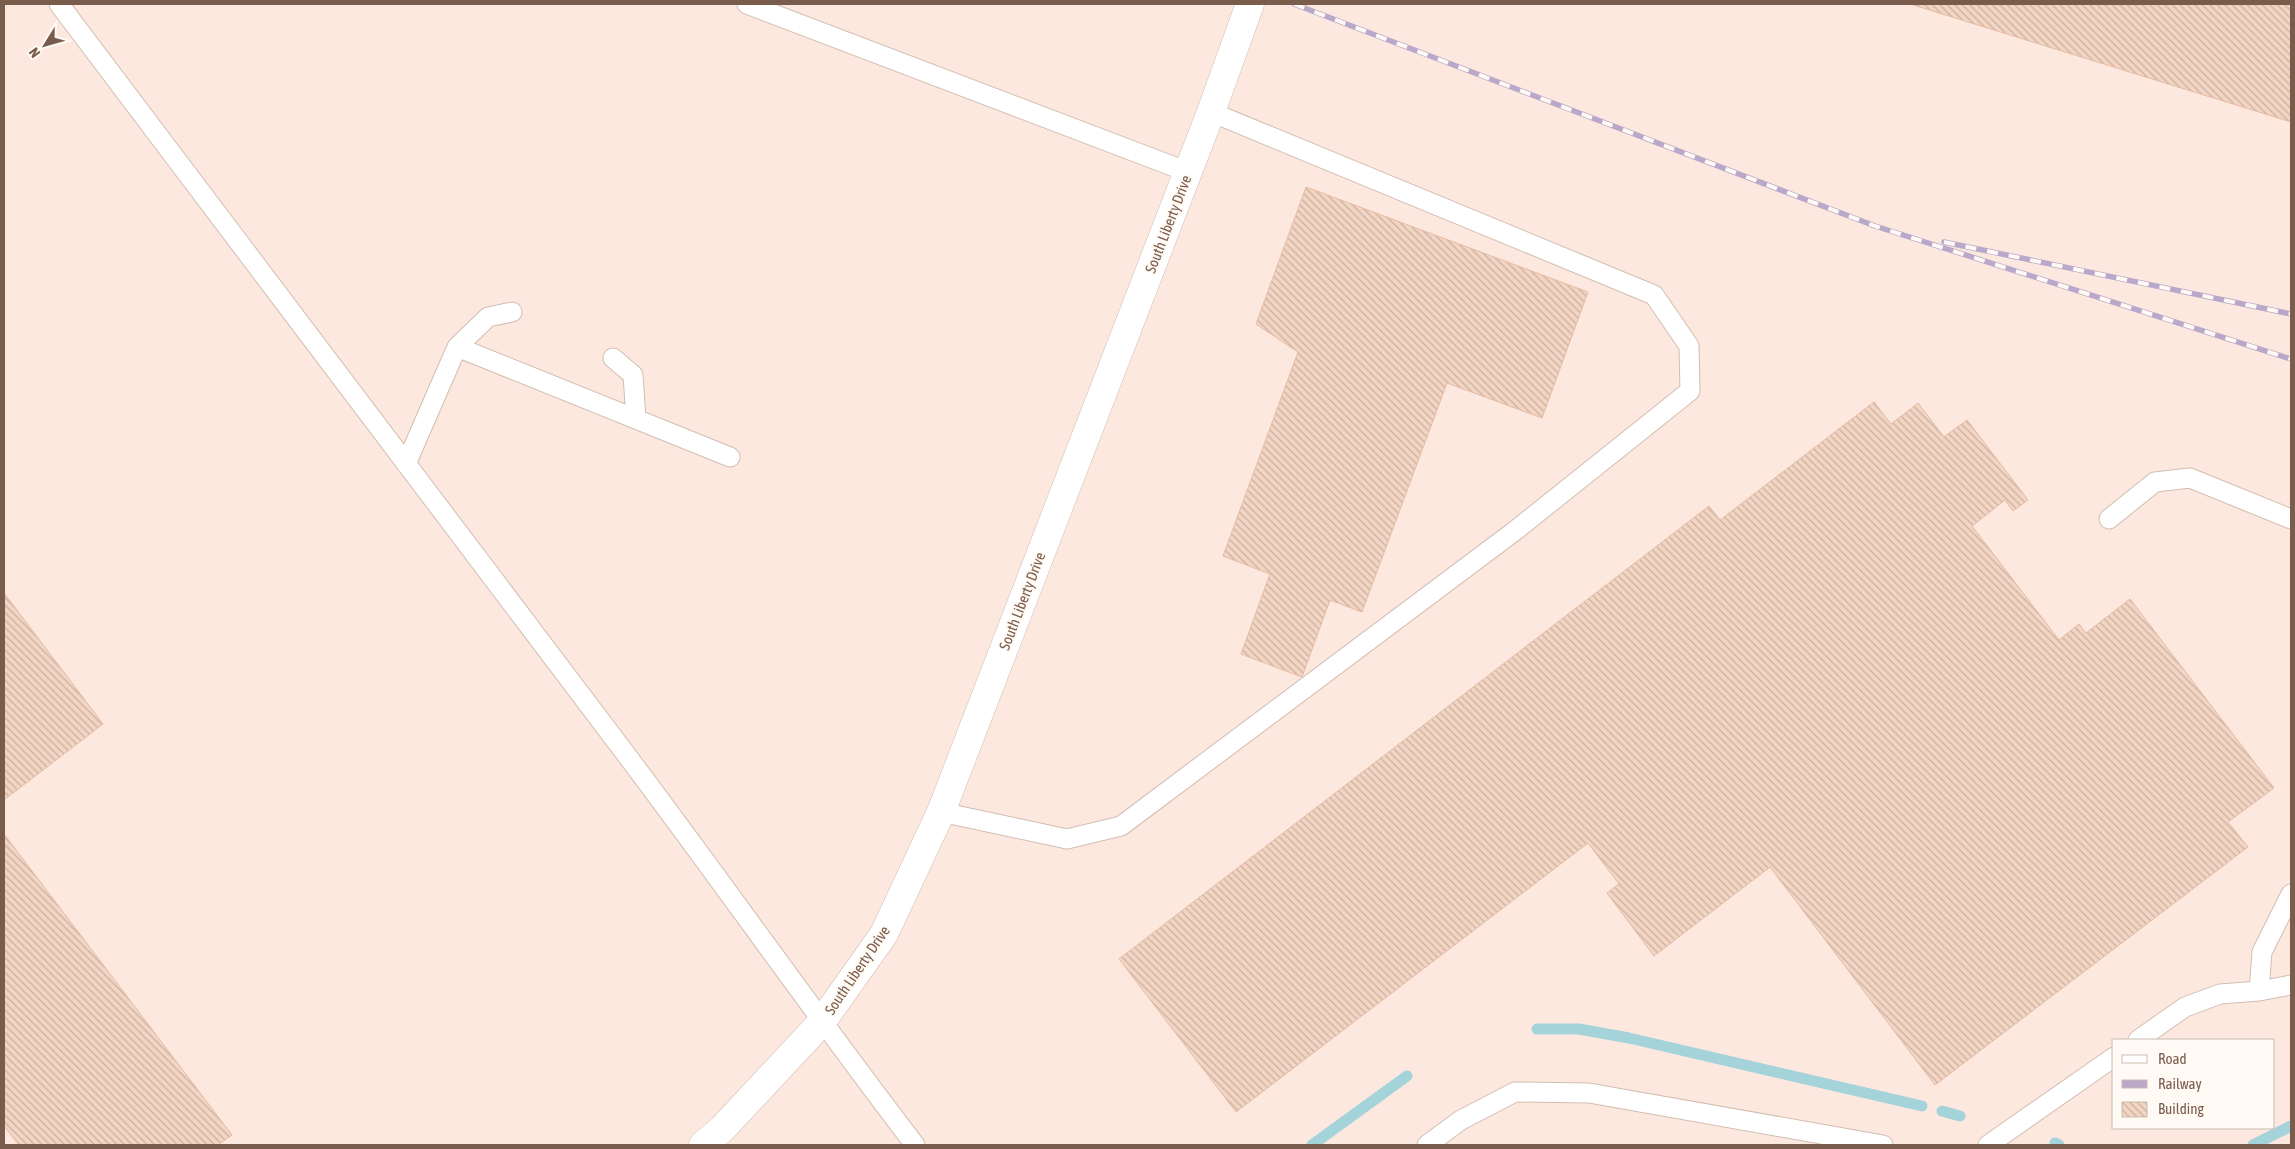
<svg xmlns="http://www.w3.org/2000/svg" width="2295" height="1149" viewBox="0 0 2295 1149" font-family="'Asap Condensed',sans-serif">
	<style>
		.commercial { fill: #fde8e0; fill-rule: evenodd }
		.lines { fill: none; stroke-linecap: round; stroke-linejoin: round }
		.stream { stroke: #a5d3da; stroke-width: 11 }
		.building { fill: url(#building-back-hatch); stroke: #e6bba3 }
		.lane-casing { stroke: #d1beb0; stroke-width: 21 }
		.street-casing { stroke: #d1beb0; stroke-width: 29 }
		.lane { stroke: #fff; stroke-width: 19 }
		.street { stroke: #fff; stroke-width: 28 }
		.rail-casing { stroke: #b9a8c9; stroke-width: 5.5 }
		.rail { stroke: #fffaf3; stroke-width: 4; stroke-dasharray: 11; stroke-linecap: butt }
		.labels { text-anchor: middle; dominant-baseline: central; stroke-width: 4; stroke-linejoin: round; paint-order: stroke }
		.street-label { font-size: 15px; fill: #7a5c4d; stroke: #fffaf3 }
	</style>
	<defs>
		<pattern id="building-back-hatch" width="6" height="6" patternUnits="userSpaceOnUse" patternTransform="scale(1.25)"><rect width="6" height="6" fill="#f3d5c3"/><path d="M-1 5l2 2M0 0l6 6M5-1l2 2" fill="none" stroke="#cab0a1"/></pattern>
	</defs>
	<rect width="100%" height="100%" fill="#fdf6ec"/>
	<path class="commercial" d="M 4,4 L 2291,4 L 2291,1145 L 4,1145 ZM 2114,1040 L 2274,1040 L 2274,1128 L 2114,1128 Z"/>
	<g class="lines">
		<path class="stream" d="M 1537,1029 L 1579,1029 L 1629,1038 L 1922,1106
			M 1942,1111 L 1960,1116
			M 2055,1143 L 2059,1145
			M 1312,1145 L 1407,1076
			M 2253,1145 L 2291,1126"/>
	</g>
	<path class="building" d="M 1910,4 L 2291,4 L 2291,122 Z
		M 1306,187 L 1588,292 L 1542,418 L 1447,383 L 1362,612 L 1330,600 L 1302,677 L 1241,654 L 1270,574 L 1223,556 L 1298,352 L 1256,324 Z
		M 1874,402 L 1891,424 L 1918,403 L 1944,437 L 1967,420 L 2028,500 L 2013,511 L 2005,500 L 1972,526 L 2059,640 L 2079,624 L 2086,633 L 2130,599 L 2274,788 L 2228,822 L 2248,847 L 1935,1085 L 1770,867 L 1654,956 L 1607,893 L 1619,884 L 1588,843 L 1236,1112 L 1119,959 L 1709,506 L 1720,520 Z
		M 4,593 L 103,724 L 4,800 Z
		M 4,834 L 232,1135 L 218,1145 L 19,1145 L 4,1126 Z"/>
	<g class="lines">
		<defs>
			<path id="lane" d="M 59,4 C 247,254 437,502 625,753 C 723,883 816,1016 915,1145
				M 747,4 L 1188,172
				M 457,347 L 488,317 L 512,312
				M 613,358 L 633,375 L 636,419
				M 406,464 L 457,347 L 730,457
				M 2109,519 L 2155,482 L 2190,478 L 2291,519
				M 941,812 L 1067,839 L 1121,826 L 1516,530 L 1690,391 L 1689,346 L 1654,295 L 1211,112
				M 2259,991 L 2262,952 L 2291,894
				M 2138,1040 L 2185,1007 L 2220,994 L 2259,991 L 2291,985
				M 1427,1145 L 1461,1120 L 1515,1092 L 1589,1093 L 1883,1145
				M 1988,1145 L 2114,1057"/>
			<path id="street" d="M 703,1145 L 722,1129 L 821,1023 L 884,934 L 941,812 L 1211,112 L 1250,4"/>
		</defs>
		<use href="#lane" class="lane-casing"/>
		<use href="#street" class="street-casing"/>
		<use href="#lane" class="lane"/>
		<use href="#street" class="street"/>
		<defs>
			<path id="rail" d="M 1294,4 L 1875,226 L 2291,359
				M 1944,242 L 2291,314"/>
		</defs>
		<use href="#rail" class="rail-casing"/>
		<use href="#rail" class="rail"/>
	</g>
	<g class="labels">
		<g class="street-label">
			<text transform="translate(1168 224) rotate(-69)">South Liberty Drive</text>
			<text transform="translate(1022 601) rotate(-69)">South Liberty Drive</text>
			<text transform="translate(857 970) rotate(-56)">South Liberty Drive</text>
		</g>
	</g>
	<rect width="2295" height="1149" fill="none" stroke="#7a5c4d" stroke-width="10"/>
	<rect x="2112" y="1039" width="162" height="90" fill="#fffaf3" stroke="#cabbb1"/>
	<rect x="2122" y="1055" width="25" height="8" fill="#ffffff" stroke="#cabbb1"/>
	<text x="2158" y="1064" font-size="15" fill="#7a5c4d">Road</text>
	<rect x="2122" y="1080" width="25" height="8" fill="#b9a8c9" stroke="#cabbb1"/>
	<text x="2158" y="1089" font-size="15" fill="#7a5c4d">Railway</text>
	<rect x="2122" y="1102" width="25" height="15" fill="url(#building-back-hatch)" stroke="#cabbb1"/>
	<text x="2158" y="1114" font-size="15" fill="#7a5c4d">Building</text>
	<g transform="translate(45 45) rotate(233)" stroke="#fffaf3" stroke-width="4" paint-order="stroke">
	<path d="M0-4L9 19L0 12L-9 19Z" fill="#7a5c4d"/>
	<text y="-8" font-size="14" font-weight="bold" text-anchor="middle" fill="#7a5c4d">N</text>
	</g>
</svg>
